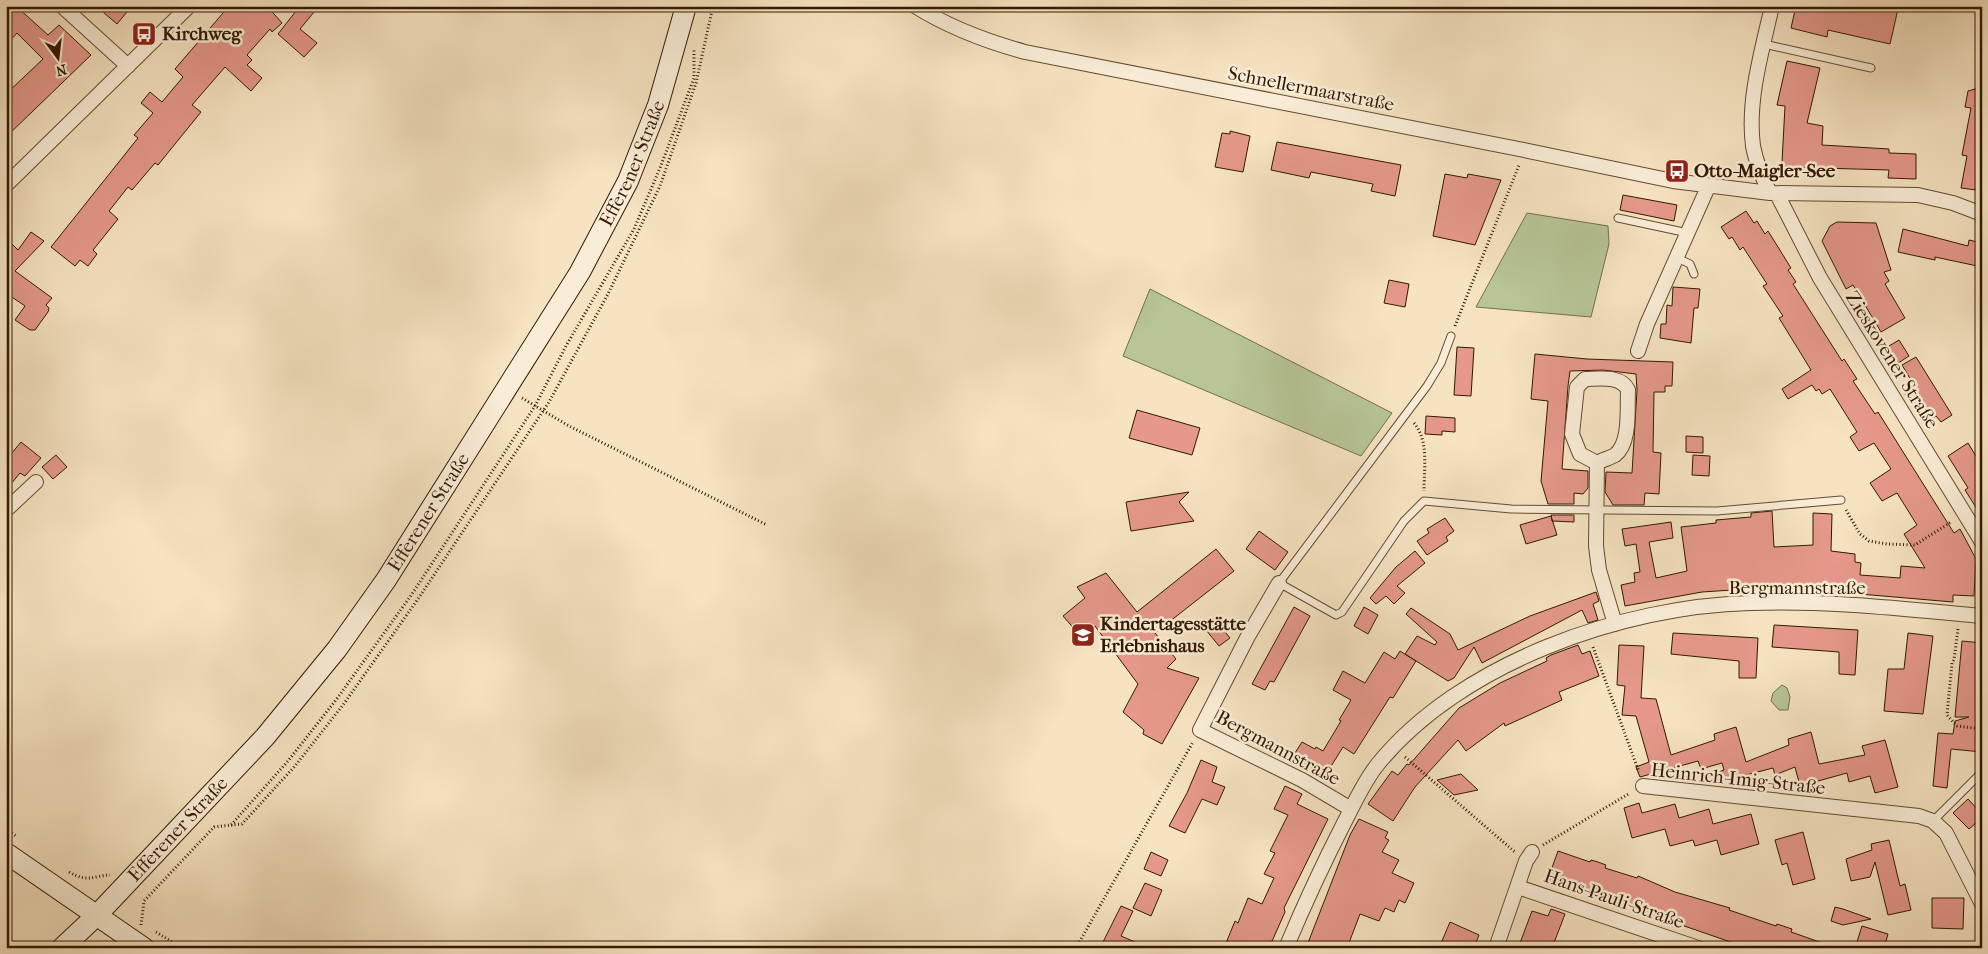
<svg xmlns="http://www.w3.org/2000/svg" width="1988" height="954" viewBox="0 0 1988 954" font-family="'IM FELL French Canon',serif">
	<style>
		.green { fill: #b7c597; stroke: #756e4c }
		.building { fill: #e5988b; stroke: #331801 }
		.lines { fill: none; stroke-linecap: round; stroke-linejoin: round }
		.lane-casing { stroke: #644b31; stroke-width: 9 }
		.street-casing { stroke: #644b31; stroke-width: 16 }
		.secondary-casing { stroke: #331801; stroke-width: 22 }
		.path { stroke: #331801; stroke-width: 3; stroke-dasharray: 1 2.5; stroke-linecap: butt }
		.lane { stroke: #f9edd7; stroke-width: 7 }
		.street { stroke: #f9edd7; stroke-width: 14 }
		.secondary { stroke: #f9edd7; stroke-width: 20 }
		.labels { text-anchor: middle; dominant-baseline: central; stroke-width: 5; stroke-linejoin: round; paint-order: stroke }
		.poi-label { font-size: 19px; font-weight: bold; fill: #331801; stroke: #f9edd7; text-anchor: start }
		.street-label { font-size: 19px; fill: #331801; stroke: #f9edd7 }
	</style>
	<rect width="100%" height="100%" fill="#f6e3c1"/>
	<filter id="stains"><feTurbulence type="fractalNoise" baseFrequency=".004" numOctaves="4"/><feColorMatrix values="0 0 0 0 .2 0 0 0 0 .09 0 0 0 0 .02 0 0 0 .5 -.17"/></filter>
	<radialGradient id="worn" r=".72"><stop offset=".6" stop-color="#630" stop-opacity="0"/><stop offset="1" stop-color="#630" stop-opacity=".3"/></radialGradient>
	<path class="green" d="M 1527,213 L 1608,226 L 1609,244 L 1591,317 L 1476,307 Z
		M 1150,289 L 1392,413 L 1361,456 L 1123,356 Z
		M 1782,685 L 1787,688 L 1790,697 L 1788,710 L 1779,710 L 1771,701 L 1773,693 Z"/>
	<path class="building" d="M 6,6 L 16,6 L 48,35 L 59,25 L 91,55 L 6,137 L 6,94 L 43,59 L 17,33 L 6,45 Z
		M 96,6 L 132,6 L 117,24 Z
		M 229,6 L 267,6 L 282,23 L 272,32 L 270,29 L 247,55 L 252,60 L 247,65 L 262,78 L 251,91 L 225,67 L 192,105 L 201,112 L 158,165 L 155,163 L 132,190 L 128,187 L 109,211 L 118,219 L 93,250 L 97,254 L 88,266 L 80,260 L 75,266 L 51,247 L 138,138 L 134,135 L 153,113 L 141,103 L 150,92 L 162,102 L 183,77 L 175,69 Z
		M 300,6 L 319,6 L 300,29 L 317,43 L 304,57 L 278,34 Z
		M 1796,6 L 1886,6 L 1898,9 L 1890,44 L 1828,30 L 1827,37 L 1791,28 Z
		M 1787,61 L 1820,68 L 1807,123 L 1823,126 L 1822,145 L 1889,149 L 1889,153 L 1916,154 L 1916,179 L 1888,178 L 1889,170 L 1786,167 L 1782,162 L 1785,106 L 1777,105 Z
		M 1982,87 L 1982,184 L 1978,183 L 1976,190 L 1961,188 L 1967,156 L 1962,155 L 1971,108 L 1965,107 L 1968,91 Z
		M 1230,131 L 1250,136 L 1243,172 L 1215,167 L 1222,133 L 1230,134 Z
		M 1277,142 L 1401,165 L 1395,196 L 1371,191 L 1373,184 L 1311,172 L 1309,178 L 1271,170 Z
		M 1445,174 L 1467,178 L 1468,174 L 1501,180 L 1475,245 L 1433,236 Z
		M 1623,195 L 1677,205 L 1674,221 L 1620,210 Z
		M 1746,211 L 1754,223 L 1757,221 L 1765,234 L 1768,231 L 1791,268 L 1788,270 L 1796,282 L 1793,284 L 1842,361 L 1844,359 L 1857,379 L 1853,381 L 1875,414 L 1878,412 L 1954,533 L 1960,529 L 1976,559 L 1974,596 L 1953,595 L 1953,602 L 1778,587 L 1702,592 L 1625,606 L 1621,585 L 1635,582 L 1634,573 L 1640,572 L 1636,544 L 1625,546 L 1622,529 L 1671,522 L 1673,538 L 1649,542 L 1656,578 L 1687,571 L 1681,527 L 1716,523 L 1716,520 L 1751,517 L 1751,513 L 1772,511 L 1774,547 L 1813,545 L 1813,513 L 1832,514 L 1831,551 L 1855,554 L 1855,562 L 1861,563 L 1860,575 L 1900,578 L 1901,566 L 1925,568 L 1904,534 L 1917,525 L 1897,493 L 1882,501 L 1870,483 L 1891,469 L 1874,443 L 1859,451 L 1850,437 L 1857,432 L 1830,389 L 1822,394 L 1819,389 L 1816,391 L 1812,385 L 1788,399 L 1782,389 L 1811,370 L 1779,318 L 1783,316 L 1763,286 L 1767,284 L 1743,247 L 1740,250 L 1732,237 L 1729,239 L 1721,227 Z
		M 1837,222 L 1876,223 L 1891,270 L 1884,272 L 1889,281 L 1885,284 L 1905,318 L 1881,332 L 1853,285 L 1846,289 L 1822,241 L 1830,226 Z
		M 1903,229 L 1968,246 L 1969,240 L 1982,243 L 1982,267 L 1935,257 L 1935,260 L 1898,252 Z
		M 31,232 L 44,241 L 15,271 L 52,298 L 46,305 L 49,308 L 48,312 L 35,330 L 30,330 L 15,320 L 25,306 L 6,293 L 6,238 L 18,250 Z
		M 1389,280 L 1409,284 L 1405,307 L 1384,303 Z
		M 1673,287 L 1700,289 L 1698,308 L 1694,308 L 1691,343 L 1660,338 L 1661,324 L 1666,324 L 1667,305 L 1672,306 Z
		M 1899,340 L 1909,356 L 1889,369 L 1879,352 Z
		M 1457,347 L 1474,348 L 1471,396 L 1454,395 Z
		M 1535,354 L 1587,359 L 1673,362 L 1672,386 L 1665,386 L 1665,392 L 1654,392 L 1653,452 L 1661,453 L 1659,494 L 1645,493 L 1644,505 L 1613,505 L 1605,492 L 1606,472 L 1632,473 L 1637,390 L 1636,374 L 1603,370 L 1570,371 L 1568,386 L 1562,469 L 1588,471 L 1588,488 L 1583,494 L 1574,493 L 1574,504 L 1548,504 L 1541,481 L 1548,401 L 1531,399 Z
		M 1916,357 L 1952,415 L 1941,422 L 1936,416 L 1933,418 L 1930,414 L 1922,420 L 1905,394 L 1915,387 L 1902,365 Z
		M 1137,410 L 1200,428 L 1192,455 L 1129,438 Z
		M 1426,416 L 1455,418 L 1455,432 L 1442,431 L 1442,435 L 1425,434 Z
		M 1686,436 L 1703,437 L 1703,453 L 1686,452 Z
		M 21,442 L 41,458 L 25,476 L 20,473 L 6,490 L 6,460 Z
		M 1968,443 L 1982,466 L 1982,517 L 1965,490 L 1968,488 L 1948,456 Z
		M 56,455 L 67,467 L 53,479 L 42,467 Z
		M 1693,455 L 1710,456 L 1709,476 L 1692,475 Z
		M 1189,492 L 1179,502 L 1194,521 L 1131,531 L 1126,502 Z
		M 1551,515 L 1574,515 L 1574,522 L 1552,521 Z
		M 1551,516 L 1557,535 L 1526,544 L 1520,525 Z
		M 1445,518 L 1454,531 L 1446,537 L 1448,541 L 1427,555 L 1417,541 L 1429,533 L 1427,529 Z
		M 1259,531 L 1288,552 L 1275,570 L 1246,549 Z
		M 1216,549 L 1234,571 L 1155,633 L 1176,659 L 1167,668 L 1199,678 L 1162,744 L 1143,734 L 1144,730 L 1123,712 L 1138,684 L 1095,626 L 1077,632 L 1063,616 L 1085,598 L 1077,587 L 1106,573 L 1137,612 Z
		M 1415,551 L 1425,563 L 1397,586 L 1405,593 L 1394,604 L 1386,596 L 1376,604 L 1370,598 L 1396,567 Z
		M 1596,592 L 1599,601 L 1593,604 L 1598,620 L 1588,623 L 1582,610 L 1482,663 L 1474,647 L 1454,678 L 1448,681 L 1405,654 L 1417,636 L 1435,645 L 1437,642 L 1406,614 L 1411,608 L 1450,634 L 1458,650 L 1530,616 Z
		M 1294,607 L 1310,616 L 1274,682 L 1270,681 L 1265,690 L 1252,684 Z
		M 1364,607 L 1378,615 L 1368,634 L 1354,626 Z
		M 1216,621 L 1230,638 L 1219,646 L 1206,630 Z
		M 1774,625 L 1858,630 L 1855,675 L 1839,674 L 1839,652 L 1772,647 Z
		M 1673,633 L 1758,638 L 1756,678 L 1739,678 L 1739,661 L 1671,654 Z
		M 1908,633 L 1933,636 L 1923,714 L 1884,711 L 1888,669 L 1904,669 Z
		M 1962,641 L 1982,643 L 1982,752 L 1951,749 L 1947,788 L 1933,786 L 1938,733 L 1953,734 L 1955,721 L 1969,717 L 1955,717 Z
		M 1578,645 L 1582,654 L 1590,651 L 1599,676 L 1559,692 L 1562,700 L 1505,726 L 1504,723 L 1466,751 L 1458,740 L 1415,787 L 1393,821 L 1368,804 L 1392,771 L 1398,775 L 1407,764 L 1409,765 L 1459,708 L 1500,683 L 1547,661 L 1546,658 L 1551,655 Z
		M 1619,645 L 1644,646 L 1641,698 L 1656,699 L 1671,755 L 1715,740 L 1714,734 L 1736,727 L 1746,762 L 1789,745 L 1788,739 L 1811,732 L 1819,764 L 1865,755 L 1862,746 L 1885,740 L 1898,787 L 1875,793 L 1870,776 L 1849,782 L 1847,773 L 1800,786 L 1795,767 L 1775,775 L 1773,768 L 1719,782 L 1716,773 L 1724,770 L 1722,763 L 1701,769 L 1698,761 L 1640,777 L 1636,767 L 1649,762 L 1636,716 L 1622,715 L 1625,686 L 1617,685 Z
		M 1400,651 L 1416,661 L 1393,698 L 1390,697 L 1354,754 L 1343,747 L 1325,776 L 1293,756 L 1302,742 L 1315,749 L 1316,747 L 1323,751 L 1341,721 L 1339,720 L 1351,700 L 1333,690 L 1343,671 L 1365,683 L 1384,652 L 1395,659 Z
		M 1201,760 L 1217,767 L 1212,782 L 1225,787 L 1217,805 L 1202,799 L 1185,833 L 1169,826 L 1187,793 Z
		M 1461,774 L 1478,790 L 1454,795 L 1437,780 Z
		M 1285,786 L 1302,794 L 1297,804 L 1328,819 L 1284,908 L 1285,912 L 1269,948 L 1224,948 L 1235,921 L 1238,923 L 1248,898 L 1262,904 L 1274,878 L 1264,874 L 1275,853 L 1270,851 L 1288,815 L 1274,809 Z
		M 1968,799 L 1982,814 L 1982,818 L 1969,829 L 1953,813 Z
		M 1639,803 L 1642,813 L 1675,804 L 1679,818 L 1709,809 L 1713,824 L 1751,814 L 1759,844 L 1721,855 L 1717,840 L 1695,846 L 1693,840 L 1670,846 L 1665,829 L 1632,838 L 1624,808 Z
		M 1359,819 L 1388,832 L 1385,838 L 1389,840 L 1382,852 L 1399,860 L 1392,873 L 1414,883 L 1405,903 L 1399,900 L 1394,912 L 1385,908 L 1379,921 L 1360,914 L 1347,948 L 1306,948 L 1350,835 Z
		M 1803,832 L 1815,879 L 1793,885 L 1787,863 L 1782,865 L 1775,840 Z
		M 1889,840 L 1900,886 L 1905,884 L 1911,910 L 1888,915 L 1875,862 L 1870,877 L 1851,881 L 1846,859 L 1872,850 L 1871,844 Z
		M 1558,851 L 1590,862 L 1591,860 L 1598,862 L 1606,865 L 1605,868 L 1637,878 L 1638,876 L 1675,892 L 1730,908 L 1729,910 L 1776,926 L 1777,924 L 1792,929 L 1791,932 L 1831,946 L 1831,948 L 1748,948 L 1548,879 Z
		M 1151,852 L 1168,860 L 1161,876 L 1144,869 Z
		M 1145,883 L 1162,890 L 1151,916 L 1133,908 Z
		M 1932,898 L 1964,898 L 1963,929 L 1932,928 Z
		M 1121,906 L 1133,911 L 1121,936 L 1149,948 L 1100,948 Z
		M 1835,907 L 1843,909 L 1871,919 L 1843,925 L 1831,921 Z
		M 1551,909 L 1565,914 L 1552,948 L 1534,948 L 1520,943 L 1532,911 L 1548,916 Z
		M 1450,922 L 1479,935 L 1474,948 L 1439,948 Z
		M 1862,926 L 1888,934 L 1884,948 L 1855,948 Z"/>
	<g class="lines">
		<defs>
			<path id="lane" d="M 1764,44 L 1871,68
				M 1618,218 L 1688,233
				M 1677,258 L 1690,264 L 1694,274
				M 1451,336 L 1441,363 L 1427,386 L 1279,583 L 1336,615 L 1342,612 L 1404,521 L 1424,501 L 1511,509 L 1717,511 L 1841,500
				M 1933,821 L 1982,772"/>
			<path id="street" d="M 62,6 L 128,66
				M 915,6 C 950,28 985,41 1025,52 L 1524,150 L 1673,181 L 1770,193 L 1918,195 L 1953,203 L 1982,214
				M 6,185 L 189,6
				M 1770,193 C 1763,178 1756,163 1753,146 C 1747,100 1762,51 1772,6
				M 1777,194 L 1820,278 L 1982,542
				M 1638,351 L 1647,324 L 1708,187
				M 1585,379 C 1599,379 1621,375 1628,390 C 1627,408 1631,443 1615,455 C 1610,458 1602,460 1597,463 L 1580,454 L 1572,434 L 1577,387 Z
				M 1597,463 L 1596,546 L 1599,570 L 1615,624
				M 6,510 L 36,482
				M 1279,583 L 1247,638 L 1200,730 L 1302,780 L 1351,809
				M 1643,786 L 1919,816 L 1933,821 L 1946,833 L 1982,904
				M 1518,887 L 1698,948
				M 1286,948 C 1304,905 1323,864 1344,823 C 1354,804 1364,781 1378,764 C 1460,663 1623,606 1750,603 C 1827,600 1905,609 1982,616
				M 1496,948 L 1526,861 L 1532,852"/>
			<g id="secondary">
				<path d="M 6,853 L 144,948"/>
				<path id="s1" d="M 62,948 L 97,915 L 265,737 L 337,649 L 386,580 L 580,272 L 628,181 L 658,105 L 686,6"/>
			</g>
		</defs>
		<use href="#lane" class="lane-casing"/>
		<use href="#street" class="street-casing"/>
		<use href="#secondary" class="secondary-casing"/>
		<path class="path" d="M 1455,326 L 1519,165
			M 522,398 L 569,426 L 767,525
			M 1414,423 C 1429,441 1424,468 1424,491
			M 1846,510 L 1860,534 L 1869,541 L 1887,544 L 1915,545 L 1951,522
			M 1958,629 L 1954,660 L 1952,663 L 1947,715 L 1957,726 L 1982,729
			M 1593,647 L 1639,772
			M 1405,757 L 1516,853
			M 231,825 L 242,824 L 295,766 L 343,705 L 418,599 L 549,402 L 608,294 L 660,186 L 696,83 L 713,6
			M 6,829 L 16,836
			M 1543,845 L 1630,793
			M 69,872 C 89,883 92,876 110,875
			M 141,925 L 144,901 L 214,827 L 231,825 L 288,761 L 336,700 L 412,594 L 535,406 L 566,346 L 634,229 L 660,168 L 694,78 L 694,49
			M 156,932 L 182,948
			M 1076,948 L 1193,742"/>
		<use href="#lane" class="lane"/>
		<use href="#street" class="street"/>
		<use href="#secondary" class="secondary"/>
	</g>
	<defs>
		<symbol id="bus-square" viewBox="-11 -11 22 22"><rect x="-9" y="-9" width="18" height="18" rx="4" fill="#8f2418" stroke="#f9edd7"/><path d="M-5-6H5V4H4V6H2V4H-2V6H-4V4H-5ZM-3.5-4V0h7V-4ZM-3.5 1.2v1.5H-2V1.2ZM2 1.2v1.5H3.5V1.2Z" fill="#fff"/></symbol>
		<symbol id="school-square" viewBox="-11 -11 22 22"><rect x="-9" y="-9" width="18" height="18" rx="4" fill="#8f2418" stroke="#f9edd7"/><path d="M0-5L7-2L0 1L-7-2ZM-4 1L0 2.5L4 1V4Q0 6-4 4Z" fill="#fff"/></symbol>
	</defs>
	<g fill-rule="evenodd">
		<use href="#bus-square" x="130" y="20" width="28" height="28"/>
		<use href="#bus-square" x="1663" y="157" width="28" height="28"/>
		<use href="#school-square" x="1069" y="621" width="28" height="28"/>
	</g>
	<g class="labels">
		<g class="poi-label">
			<text x="162" y="34">Kirchweg</text>
			<text x="1694" y="171">Otto-Maigler-See</text>
			<text x="1100" y="624">Kindertagesstätte<tspan x="1100" dy="22">Erlebnishaus</tspan></text>
		</g>
		<g class="street-label">
			<text transform="translate(1311 89) rotate(11)">Schnellermaarstraße</text>
			<text stroke="none"><textPath href="#s1" startOffset="976">Efferener Straße</textPath></text>
			<text transform="translate(1892 360) rotate(58)">Zieskovener Straße</text>
			<text stroke="none"><textPath href="#s1" startOffset="571">Efferener Straße</textPath></text>
			<text x="1797" y="588">Bergmannstraße</text>
			<text transform="translate(1278 748) rotate(28)">Bergmannstraße</text>
			<text transform="translate(1738 779) rotate(6)">Heinrich-Imig-Straße</text>
			<text stroke="none"><textPath href="#s1" startOffset="166">Efferener Straße</textPath></text>
			<text transform="translate(1614 899) rotate(19)">Hans-Pauli-Straße</text>
		</g>
	</g>
	<rect width="1988" height="954" fill="none" stroke="#f6e3c1" stroke-width="25"/>
	<rect x="8" y="8" width="1973" height="939" fill="none" stroke="#331801" stroke-width="2.5"/>
	<rect x="12" y="12" width="1963" height="929" fill="none" stroke="#331801"/>
	<g transform="translate(58 58) rotate(165)" stroke="#f9edd7" stroke-width="4" paint-order="stroke">
	<path d="M0-4L9 19L0 12L-9 19Z" fill="#331801"/>
	<text y="-8" font-size="14" font-weight="bold" text-anchor="middle" fill="#331801">N</text>
	</g>
	<rect width="100%" height="100%" filter="url(#stains)"/>
	<rect width="100%" height="100%" fill="url(#worn)"/>
</svg>
